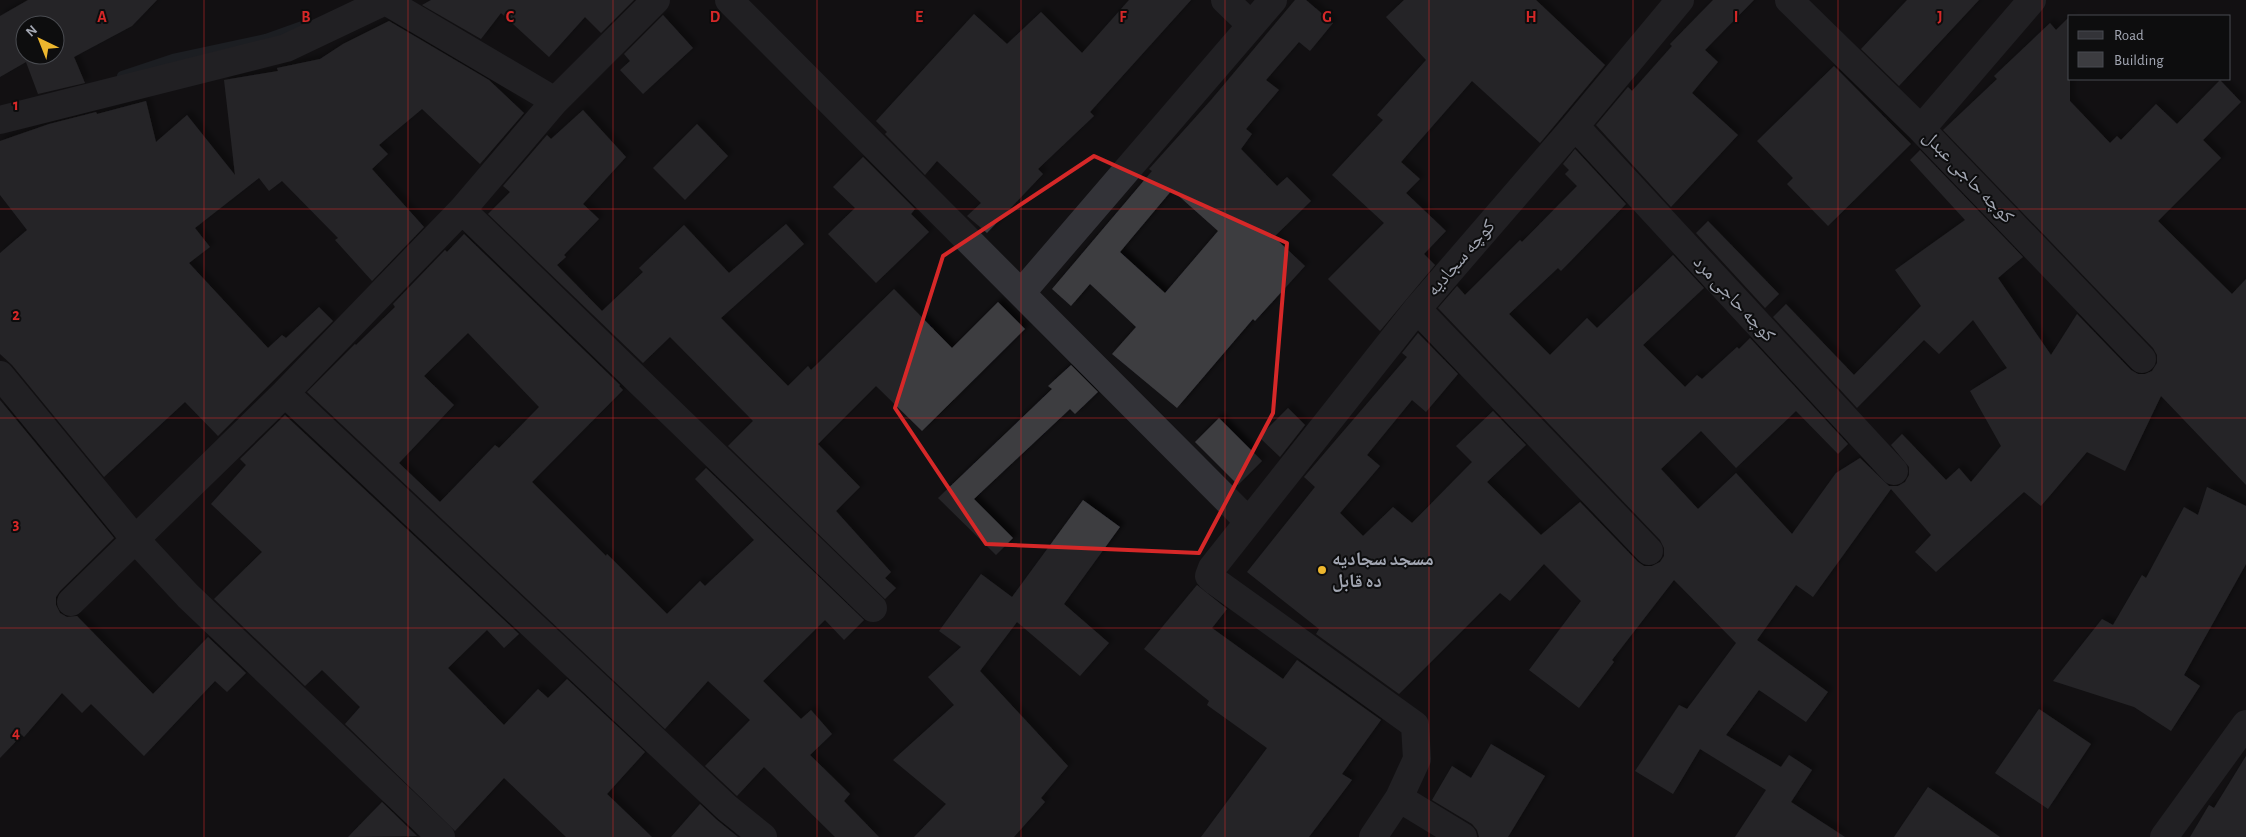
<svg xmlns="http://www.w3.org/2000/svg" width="2246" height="837" viewBox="0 0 2246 837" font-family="'Alegreya Sans','Noto Naskh Arabic',sans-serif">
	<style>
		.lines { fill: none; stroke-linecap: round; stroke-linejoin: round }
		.stream { stroke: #282f36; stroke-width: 10 }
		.building { fill: #3c3c40; fill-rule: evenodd; filter: url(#shadow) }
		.street { stroke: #333338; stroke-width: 28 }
		.marked { fill: none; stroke: #d62828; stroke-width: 4; stroke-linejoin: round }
		.grid { fill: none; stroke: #d62828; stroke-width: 1; stroke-opacity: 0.55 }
		.poi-dot { fill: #eeb72e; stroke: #0d0d0e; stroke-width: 2 }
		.labels { text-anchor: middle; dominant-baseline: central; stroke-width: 4; stroke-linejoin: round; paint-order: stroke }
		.street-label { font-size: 19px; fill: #a3a7b3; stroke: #0d0d0e }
		.poi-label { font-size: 19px; font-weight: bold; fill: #a3a7b3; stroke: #0d0d0e; text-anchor: start }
		.grid-label { font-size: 16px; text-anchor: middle; font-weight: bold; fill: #d62828; stroke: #0d0d0e; stroke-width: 4; stroke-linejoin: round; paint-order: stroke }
	</style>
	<defs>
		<filter id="shadow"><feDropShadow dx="4.5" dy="-4.5" stdDeviation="2.5" flood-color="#0009"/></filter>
	</defs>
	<rect width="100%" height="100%" fill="#121113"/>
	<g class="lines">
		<path class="stream" d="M 122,76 L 173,59 L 266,39 L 308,24"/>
	</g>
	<path class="building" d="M 28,0 L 157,0 L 132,26 L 74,57 L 85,83 L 38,94 L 26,62 L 0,77 L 0,16 ZM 25,25 L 55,25 L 55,55 L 25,55 Z
		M 431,0 L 634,0 L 601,33 L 585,17 L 549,57 L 501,13 L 481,39 L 422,5 Z
		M 1129,0 L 1191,0 L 1090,112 L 1094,116 L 1038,169 L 1043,174 L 987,233 L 967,216 L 981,203 L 937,161 L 925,175 L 885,134 L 887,132 L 876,121 L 974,14 L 1007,44 L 1041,12 L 1082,53 Z
		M 1295,0 L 1306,0 L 1333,23 L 1310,51 L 1299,42 L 1266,80 L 1279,90 L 1246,129 L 1252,134 L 1241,149 L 1277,186 L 1287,177 L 1311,201 L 1274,237 L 1305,266 L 1255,321 L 1253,319 L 1177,408 L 1112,354 L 1136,327 L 1090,284 L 1071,306 L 1052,289 L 1152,171 L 1149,169 L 1211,100 ZM 1172,190 L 1218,231 L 1165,293 L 1120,252 Z
		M 1404,0 L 1536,0 L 1605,65 L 1540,143 L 1472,81 L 1401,162 L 1420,179 L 1406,193 L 1446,231 L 1424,254 L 1435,265 L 1380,331 L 1328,279 L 1384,223 L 1332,175 L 1383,120 L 1377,115 L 1426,60 L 1386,17 Z
		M 1713,0 L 1754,0 L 1705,50 L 1718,62 L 1692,93 L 1738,135 L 1671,207 L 1596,125 L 1628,87 L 1632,91 L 1672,46 L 1670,44 Z
		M 1907,0 L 1979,0 L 1899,86 L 1861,49 Z
		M 663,15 L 693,48 L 643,94 L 620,70 L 630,61 L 624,54 Z
		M 2070,16 L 2070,101 L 2110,143 L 2117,136 L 2121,140 L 2156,104 L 2177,124 L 2220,80 L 2241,102 L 2203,140 L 2221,158 L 2158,221 L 2232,294 L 2246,279 L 2246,485 L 2161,396 L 2125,471 L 2087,452 L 2041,506 L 2024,492 L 1936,572 L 1915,552 L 1931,535 L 1891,489 L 1813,597 L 1796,585 L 1757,640 L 1828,692 L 1806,722 L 1759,690 L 1726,735 L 1781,767 L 1789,755 L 1812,770 L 1791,802 L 1845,837 L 1735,837 L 1766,790 L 1700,749 L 1673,794 L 1635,771 L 1679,705 L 1687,709 L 1736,643 L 1674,580 L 1612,660 L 1614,662 L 1579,708 L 1529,670 L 1581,601 L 1544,564 L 1510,601 L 1500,593 L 1399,694 L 1316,634 L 1319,629 L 1247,572 L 1315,487 L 1304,477 L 1407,357 L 1402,353 L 1418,333 L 1458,374 L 1426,412 L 1412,400 L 1367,455 L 1380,466 L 1340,513 L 1363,536 L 1393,507 L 1412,523 L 1472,462 L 1456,446 L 1493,411 L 1526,445 L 1487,482 L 1541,535 L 1580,502 L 1638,562 L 1644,566 L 1652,566 L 1660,562 L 1664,556 L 1664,548 L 1660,540 L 1438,308 L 1457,286 L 1465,295 L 1520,240 L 1522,242 L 1577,186 L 1565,174 L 1569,170 L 1563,164 L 1575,149 L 1626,204 L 1561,271 L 1558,268 L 1509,314 L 1550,355 L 1587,318 L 1597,328 L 1673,255 L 1704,288 L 1643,345 L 1685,387 L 1697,375 L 1702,379 L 1737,347 L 1739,349 L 1750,338 L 1848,444 L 1838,454 L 1796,411 L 1736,468 L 1701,431 L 1661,469 L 1698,509 L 1736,473 L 1792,534 L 1836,473 L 1860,458 L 1889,486 L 1898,486 L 1905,482 L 1909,475 L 1909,467 L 1891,445 L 1902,434 L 1946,480 L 1959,468 L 1971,482 L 2001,446 L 1970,391 L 2007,368 L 1973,320 L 1939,354 L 1924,340 L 1857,408 L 1773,317 L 1786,304 L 1854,375 L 1921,306 L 1895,270 L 1965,220 L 1910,160 L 1920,150 L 2023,257 L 1998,278 L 2051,355 L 2077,314 L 2131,370 L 2138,374 L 2145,374 L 2152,371 L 2157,363 L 2157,355 L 2153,348 L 1943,130 L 1997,79 L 1994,76 L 2050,23 L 2056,30 Z
		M 389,21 L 489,80 L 524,113 L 480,164 L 422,109 L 379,145 L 388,154 L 372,169 L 424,227 L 372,281 L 335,240 L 338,238 L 282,181 L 269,191 L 259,178 L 195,228 L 210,247 L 189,263 L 268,348 L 282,335 L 286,338 L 319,307 L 333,321 L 218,436 L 185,402 L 104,477 L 12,365 L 0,354 L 0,253 L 27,230 L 0,195 L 0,141 L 49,124 L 96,112 L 97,114 L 146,101 L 156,142 L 187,115 L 235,175 L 224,80 L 278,71 L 277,68 L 320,59 L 343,44 Z
		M 1834,66 L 1911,144 L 1828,226 L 1787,184 L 1793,178 L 1757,141 Z
		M 583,110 L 626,157 L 583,204 L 599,219 L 564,255 L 566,257 L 557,265 L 602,311 L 643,272 L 639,268 L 684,225 L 729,273 L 786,224 L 804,244 L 721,318 L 788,386 L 808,366 L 811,370 L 894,289 L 952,348 L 998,302 L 1025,329 L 922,431 L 876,386 L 818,444 L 860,487 L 836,511 L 891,572 L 885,578 L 896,588 L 885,599 L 728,446 L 753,421 L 670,337 L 643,363 L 488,214 L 510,192 L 503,186 L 547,135 L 551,139 Z
		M 697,124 L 728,156 L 685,200 L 653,168 Z
		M 863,157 L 915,209 L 911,214 L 929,232 L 876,283 L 828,234 L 855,208 L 833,187 Z
		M 1708,221 L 1779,294 L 1765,308 L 1696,233 Z
		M 464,234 L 620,385 L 619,386 L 623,390 L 532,482 L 606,556 L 607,554 L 667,614 L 700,581 L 705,586 L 754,540 L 695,479 L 706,468 L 864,620 L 844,640 L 825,620 L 763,681 L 801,719 L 811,710 L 832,734 L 810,755 L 850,794 L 844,801 L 879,837 L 835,837 L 764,767 L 737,796 L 705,766 L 750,720 L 708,681 L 665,729 L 307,392 L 355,344 L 356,345 L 395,307 L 393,304 L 445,250 L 447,252 ZM 468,333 L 539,407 L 499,448 L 495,445 L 440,502 L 399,463 L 454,405 L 424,376 Z
		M 1071,365 L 1098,392 L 1075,414 L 1070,409 L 974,499 L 1013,538 L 996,555 L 938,498 L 1052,389 L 1048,386 Z
		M 0,400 L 114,538 L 60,591 L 56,597 L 56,605 L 60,613 L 67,617 L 77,616 L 153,694 L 208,637 L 246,673 L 227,692 L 215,681 L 144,756 L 91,704 L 82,713 L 62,693 L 24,737 L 22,735 L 0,758 Z
		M 1288,408 L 1305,425 L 1280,457 L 1259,437 Z
		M 285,415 L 519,634 L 504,648 L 487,630 L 448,668 L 504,725 L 538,689 L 548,698 L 567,679 L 645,752 L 607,794 L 652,837 L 566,837 L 504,778 L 455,831 L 345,724 L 360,707 L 322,670 L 305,686 L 214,599 L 262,552 L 211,504 L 246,465 L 240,459 Z
		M 1219,418 L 1262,461 L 1238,485 L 1195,442 Z
		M 2207,487 L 2246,506 L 2246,564 L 2184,675 L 2200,686 L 2171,731 L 2134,707 L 2053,681 L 2102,619 L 2113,625 L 2142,575 L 2146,578 L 2184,507 L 2198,515 Z
		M 1083,500 L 1120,527 L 1064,604 L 1109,643 L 1080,676 L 1017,622 L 980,671 L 1068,766 L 1041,798 L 1045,802 L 1014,837 L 914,837 L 946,804 L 893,760 L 954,705 L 928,677 L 961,647 L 939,631 L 981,574 L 1012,597 Z
		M 1197,585 L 1227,609 L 1212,628 L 1283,679 L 1297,660 L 1381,720 L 1342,774 L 1352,780 L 1309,837 L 1201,837 L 1267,748 L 1207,705 L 1209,701 L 1144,649 Z
		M 2039,709 L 2091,744 L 2048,809 L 1995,773 Z
		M 1491,744 L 1545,776 L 1508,837 L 1479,837 L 1477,830 L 1472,824 L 1432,800 L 1452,766 L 1471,778 Z
		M 2246,756 L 2246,837 L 2190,837 L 2209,805 L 2214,808 Z
		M 1928,787 L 2000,837 L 1894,837 Z
		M 382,802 L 417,836 L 348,837 Z
		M 700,804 L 717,820 L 738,837 L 671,837 Z"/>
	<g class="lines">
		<path class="street" d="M 384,0 L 555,101
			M 729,0 L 1248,521
			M 1225,0 L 1251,25
			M 1789,0 L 1921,129 L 2142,359
			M 0,120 L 286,48 L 387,0
			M 1575,126 L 1894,471
			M 1921,129 L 2032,0
			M 462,210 L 873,608
			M 1022,292 L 1273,0
			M 1417,309 L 1649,551
			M 0,375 L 135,539 L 188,596 L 441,837
			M 285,393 L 727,808 L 763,837
			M 71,602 L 285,393 L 462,210 L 555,101 L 656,0
			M 1399,798 L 1463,837
			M 1373,837 L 1399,798 L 1417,759 L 1415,725 L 1216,582 L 1209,576 L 1212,568 L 1417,309 L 1575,126 L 1680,0
			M 2164,837 L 2246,724"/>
	</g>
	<path d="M0 0H2246V837H0ZM 1094,156 L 1287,243 L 1273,413 L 1199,553 L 986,544 L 895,408 L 943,256 Z" fill="#121113" fill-opacity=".55" fill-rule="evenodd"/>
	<path class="marked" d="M 1094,156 L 1287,243 L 1273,413 L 1199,553 L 986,544 L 895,408 L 943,256 Z"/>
	<path class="grid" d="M 204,0 L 204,837M 408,0 L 408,837M 613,0 L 613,837M 817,0 L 817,837M 1021,0 L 1021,837M 1225,0 L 1225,837M 1429,0 L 1429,837M 1633,0 L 1633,837M 1838,0 L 1838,837M 2042,0 L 2042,837M 0,209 L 2246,209M 0,418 L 2246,418M 0,628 L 2246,628"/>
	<circle class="poi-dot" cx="1322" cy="570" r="5"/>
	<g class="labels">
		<g class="street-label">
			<text transform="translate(1968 177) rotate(46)">کوچه حاجی عبدل</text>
			<text transform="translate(1461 258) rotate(-49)">کوچه سجادیه</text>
			<text transform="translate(1734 299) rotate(47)">کوچه حاجی مرد</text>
		</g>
		<g class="poi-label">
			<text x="1332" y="559">مسجد سجادیه<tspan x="1332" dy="22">ده قابل</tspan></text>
		</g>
	</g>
	<g class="grid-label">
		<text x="102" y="22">A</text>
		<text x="306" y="22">B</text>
		<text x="510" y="22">C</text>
		<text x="715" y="22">D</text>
		<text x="919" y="22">E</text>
		<text x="1123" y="22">F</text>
		<text x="1327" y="22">G</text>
		<text x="1531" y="22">H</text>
		<text x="1736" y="22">I</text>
		<text x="1940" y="22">J</text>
		<text x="16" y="110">1</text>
		<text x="16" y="320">2</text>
		<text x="16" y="529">3</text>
		<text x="16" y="738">4</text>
	</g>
	<rect x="2068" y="15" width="162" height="65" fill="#0d0d0e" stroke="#494b50"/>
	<rect x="2078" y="31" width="25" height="8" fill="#333338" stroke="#494b50"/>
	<text x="2114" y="40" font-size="15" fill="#a3a7b3">Road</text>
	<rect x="2078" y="52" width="25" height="15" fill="#3c3c40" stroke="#494b50"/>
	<text x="2114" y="65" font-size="15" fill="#a3a7b3">Building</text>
	<g transform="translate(40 40) rotate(317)"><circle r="24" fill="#0d0d0e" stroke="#494b50"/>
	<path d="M0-4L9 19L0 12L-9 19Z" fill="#eeb72e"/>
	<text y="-8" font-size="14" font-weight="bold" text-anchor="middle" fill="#a3a7b3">N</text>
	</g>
</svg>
